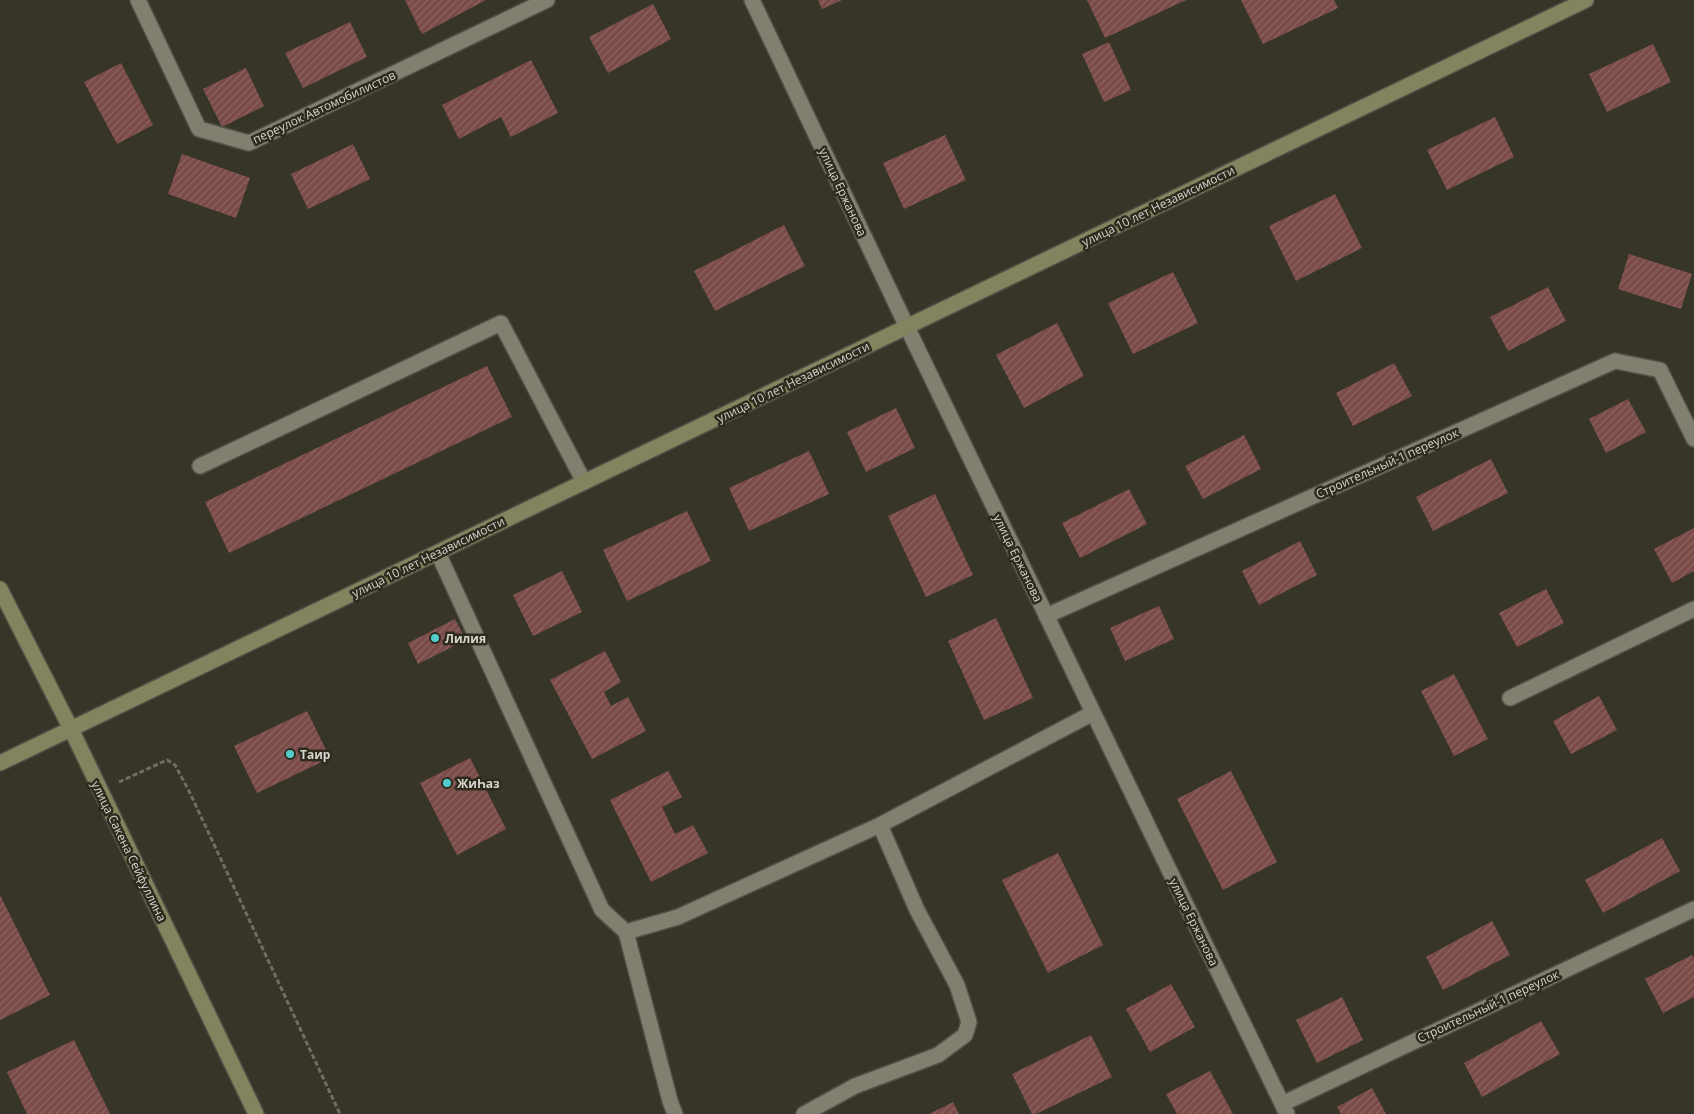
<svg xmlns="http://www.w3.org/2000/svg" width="1694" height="1114" viewBox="0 0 1694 1114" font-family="'Open Sans',sans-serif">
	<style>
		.building { fill: url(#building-hatch) }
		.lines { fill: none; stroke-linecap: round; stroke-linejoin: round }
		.lane-casing { stroke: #525045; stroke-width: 18 }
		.street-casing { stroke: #525045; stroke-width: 18 }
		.secondary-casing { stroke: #525045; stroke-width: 18 }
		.path { stroke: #706e63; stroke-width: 3; stroke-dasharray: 5 2.5; stroke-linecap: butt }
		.lane { stroke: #817f70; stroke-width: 15 }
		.street { stroke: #817f70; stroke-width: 15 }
		.secondary { stroke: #82835f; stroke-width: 15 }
		.poi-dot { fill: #52cdcc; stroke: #2d2b1e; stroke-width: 2 }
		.labels { text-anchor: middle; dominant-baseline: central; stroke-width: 5; stroke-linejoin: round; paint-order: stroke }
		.street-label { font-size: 12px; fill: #d6d5cd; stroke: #2d2b1e }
		.poi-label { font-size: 12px; font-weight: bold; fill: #d6d5cd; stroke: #2d2b1e; text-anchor: start }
	</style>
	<defs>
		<pattern id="building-hatch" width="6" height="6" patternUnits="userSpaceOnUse" patternTransform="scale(1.25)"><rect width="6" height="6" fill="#7a4b48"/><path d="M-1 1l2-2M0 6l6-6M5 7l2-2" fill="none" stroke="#8c6461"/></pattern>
	</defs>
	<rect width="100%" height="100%" fill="#373528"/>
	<path class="building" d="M 405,0 L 486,0 L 422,34 Z
		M 818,0 L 842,0 L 822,9 Z
		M 1087,0 L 1186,0 L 1105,38 Z
		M 1241,0 L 1334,0 L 1338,8 L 1263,44 Z
		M 653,4 L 671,39 L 608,73 L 589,37 Z
		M 350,22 L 367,57 L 303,88 L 285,53 Z
		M 1109,42 L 1131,90 L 1104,102 L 1082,54 Z
		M 1653,44 L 1671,82 L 1607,112 L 1589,74 Z
		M 531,60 L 558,113 L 511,137 L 501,117 L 459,139 L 442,105 Z
		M 121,63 L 153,125 L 117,144 L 84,82 Z
		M 246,68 L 264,106 L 222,127 L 203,89 Z
		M 1495,117 L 1514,157 L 1447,190 L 1427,150 Z
		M 945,135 L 966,180 L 904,209 L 883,163 Z
		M 353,144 L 370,179 L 308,209 L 291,174 Z
		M 182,154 L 250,178 L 236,218 L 168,194 Z
		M 1335,194 L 1362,248 L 1296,281 L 1269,226 Z
		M 784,225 L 805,266 L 715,311 L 694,271 Z
		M 1629,254 L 1692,274 L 1681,309 L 1618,289 Z
		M 1173,272 L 1198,323 L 1133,354 L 1108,303 Z
		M 1548,287 L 1566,321 L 1508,351 L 1490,317 Z
		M 1057,323 L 1084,376 L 1024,408 L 996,355 Z
		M 1394,363 L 1412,396 L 1353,426 L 1336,393 Z
		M 487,366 L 512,417 L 229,553 L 205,502 Z
		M 1628,399 L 1646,432 L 1606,453 L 1589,419 Z
		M 896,408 L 915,448 L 866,472 L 847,432 Z
		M 1244,435 L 1261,469 L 1203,499 L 1185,466 Z
		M 809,451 L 829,494 L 749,531 L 729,488 Z
		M 1491,459 L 1508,493 L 1433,531 L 1416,497 Z
		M 1129,489 L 1147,524 L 1080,558 L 1062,523 Z
		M 935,494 L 973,575 L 926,597 L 888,516 Z
		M 687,511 L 711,561 L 627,601 L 603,550 Z
		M 1694,528 L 1694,571 L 1672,583 L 1654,549 Z
		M 1300,541 L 1317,575 L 1259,605 L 1242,571 Z
		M 562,571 L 582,612 L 533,636 L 513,595 Z
		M 1546,589 L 1564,623 L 1517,647 L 1499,613 Z
		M 1159,606 L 1174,639 L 1125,661 L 1110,628 Z
		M 996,618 L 1033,698 L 984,720 L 948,641 Z
		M 455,619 L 466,640 L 418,664 L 408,643 Z
		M 605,651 L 621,682 L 604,692 L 611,706 L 628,697 L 646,731 L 592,759 L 550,680 Z
		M 1454,674 L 1488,739 L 1454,756 L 1421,691 Z
		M 1599,696 L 1617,730 L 1571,754 L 1553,721 Z
		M 307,711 L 330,758 L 257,793 L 234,746 Z
		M 470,758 L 506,829 L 457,855 L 420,783 Z
		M 668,771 L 682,797 L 662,807 L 675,834 L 693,825 L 708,853 L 651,882 L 610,800 Z
		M 1231,771 L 1277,862 L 1223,890 L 1177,799 Z
		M 1662,838 L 1680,871 L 1603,913 L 1585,880 Z
		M 1058,853 L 1103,945 L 1048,973 L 1002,880 Z
		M 0,895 L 50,995 L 0,1020 Z
		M 1492,921 L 1510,955 L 1443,990 L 1426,957 Z
		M 1692,955 L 1694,958 L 1694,997 L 1663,1013 L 1645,979 Z
		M 1171,984 L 1195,1027 L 1150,1052 L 1126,1009 Z
		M 1342,997 L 1363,1040 L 1317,1063 L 1296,1020 Z
		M 1541,1021 L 1560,1054 L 1482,1097 L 1464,1063 Z
		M 1091,1035 L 1112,1077 L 1036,1114 L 1032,1114 L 1012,1074 Z
		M 74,1040 L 110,1114 L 27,1114 L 7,1072 Z
		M 1210,1071 L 1233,1114 L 1177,1114 L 1166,1094 Z
		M 1372,1088 L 1386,1114 L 1341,1114 L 1337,1107 Z
		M 953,1102 L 959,1114 L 929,1114 Z"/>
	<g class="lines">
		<defs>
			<path id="lane" d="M 200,466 L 501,323 L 584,482"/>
			<path id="street" d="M 138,0 L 199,129 L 249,143 L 547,0
				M 752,0 L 907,327 L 1287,1114
				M 438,553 L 602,910 L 626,932 L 678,917 L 880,825 L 1093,713
				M 1046,616 L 1615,361 L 1660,370 L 1694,439
				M 1510,698 L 1694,609
				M 626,932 L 670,1101 L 675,1114
				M 1282,1104 L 1694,909
				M 804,1114 L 855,1086 L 938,1055 L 965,1035 L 969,1022 L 957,985 L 917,910 L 880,825"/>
			<path id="secondary" d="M 0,589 L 71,729 L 256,1114
				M 0,763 L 1586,0"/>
		</defs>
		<use href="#lane" class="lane-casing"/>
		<use href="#street" class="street-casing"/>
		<use href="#secondary" class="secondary-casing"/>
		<path class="path" d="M 119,782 L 167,760 L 175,765 L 189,791 L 340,1114"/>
		<use href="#lane" class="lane"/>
		<use href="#street" class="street"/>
		<use href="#secondary" class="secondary"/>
	</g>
	<g class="poi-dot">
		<circle cx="435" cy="638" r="5"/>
		<circle cx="290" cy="754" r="5"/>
		<circle cx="447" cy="783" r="5"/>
	</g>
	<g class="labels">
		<g class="street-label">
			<text transform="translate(324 107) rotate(-25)">переулок Автомобилистов</text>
			<text transform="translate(843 192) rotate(65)">улица Ержанова</text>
			<text transform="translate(1158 206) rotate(-26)">улица 10 лет Независимости</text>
			<text transform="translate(793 382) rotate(-26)">улица 10 лет Независимости</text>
			<text transform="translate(1387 463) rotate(-24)">Строительный-1 переулок</text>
			<text transform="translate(428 557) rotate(-26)">улица 10 лет Независимости</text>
			<text transform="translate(1018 558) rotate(64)">улица Ержанова</text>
			<text transform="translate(129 851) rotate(64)">улица Сакена Сейфуллина</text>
			<text transform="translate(1194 922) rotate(64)">улица Ержанова</text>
			<text transform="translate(1488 1006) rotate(-25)">Строительный-1 переулок</text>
		</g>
		<g class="poi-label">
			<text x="445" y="638">Лилия</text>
			<text x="300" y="754">Таир</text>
			<text x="457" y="783">ЖиҺаз</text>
		</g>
	</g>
</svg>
